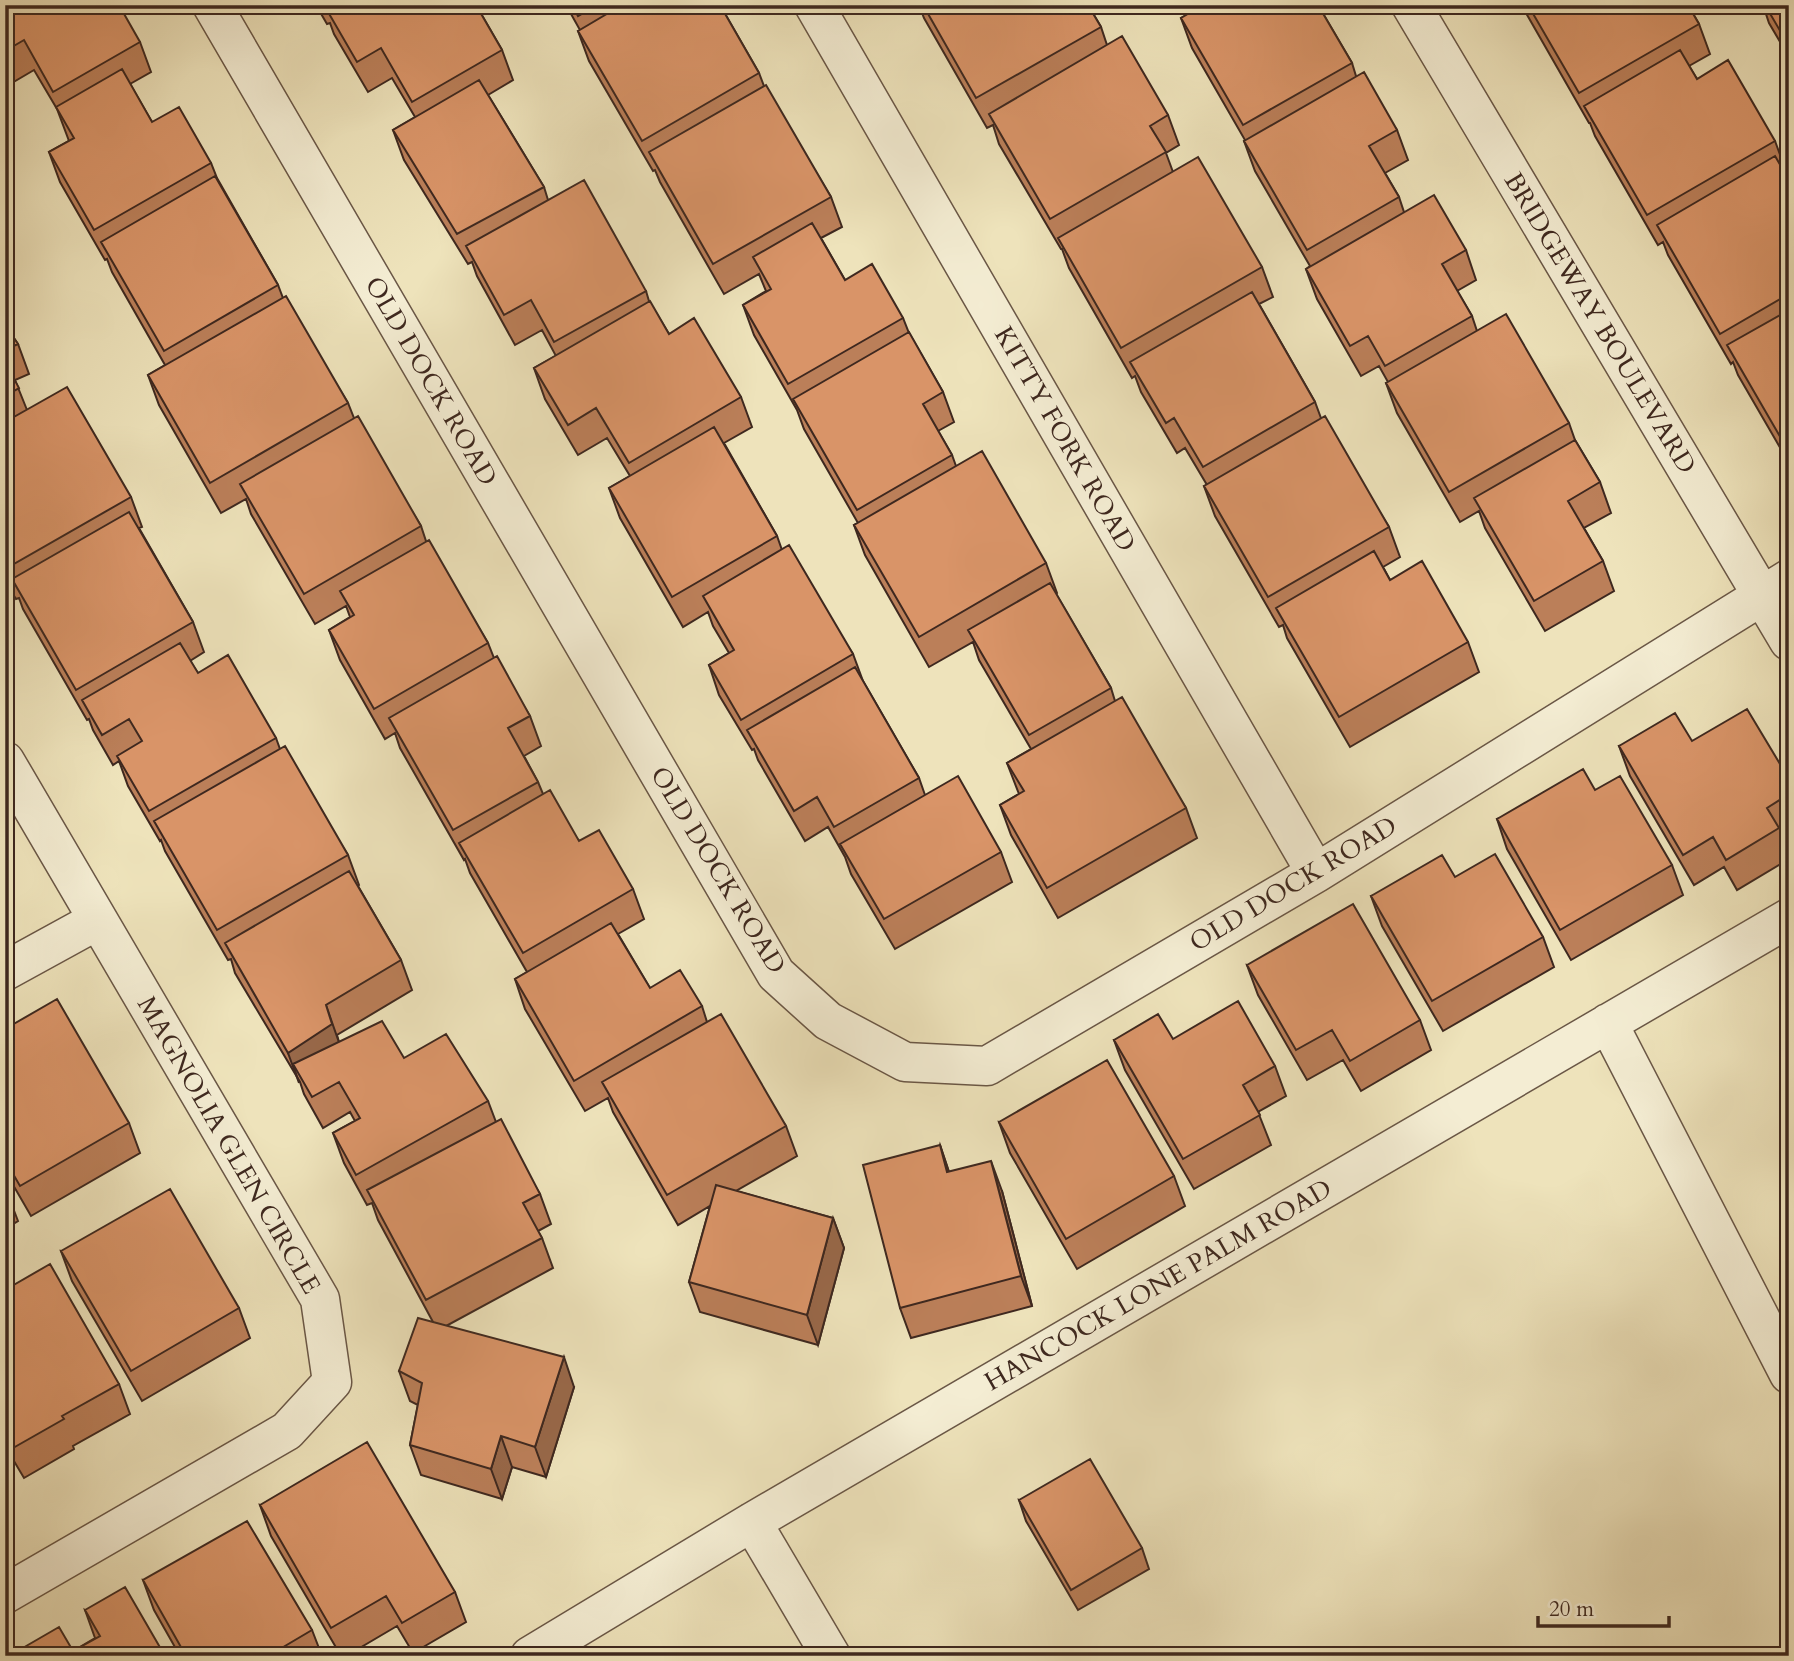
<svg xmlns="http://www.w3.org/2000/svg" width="1794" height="1661" viewBox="0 0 1794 1661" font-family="Cardo,serif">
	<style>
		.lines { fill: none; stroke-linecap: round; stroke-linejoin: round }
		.minor-casing { stroke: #6a5746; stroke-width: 41 }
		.minor { stroke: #f4edd3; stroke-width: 38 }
		.wall { fill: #bb7f59; stroke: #3e281f; stroke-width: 2 }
		.shaded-wall { fill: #986849; stroke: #3e281f; stroke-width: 2 }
		.building { fill: #d99468; stroke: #3e281f; stroke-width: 2 }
		.labels { text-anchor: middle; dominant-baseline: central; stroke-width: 6; stroke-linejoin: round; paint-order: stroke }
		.street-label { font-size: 26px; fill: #3e281f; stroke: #f4edd3 }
	</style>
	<rect width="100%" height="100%" fill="#eee3bb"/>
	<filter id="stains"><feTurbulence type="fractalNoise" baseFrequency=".00286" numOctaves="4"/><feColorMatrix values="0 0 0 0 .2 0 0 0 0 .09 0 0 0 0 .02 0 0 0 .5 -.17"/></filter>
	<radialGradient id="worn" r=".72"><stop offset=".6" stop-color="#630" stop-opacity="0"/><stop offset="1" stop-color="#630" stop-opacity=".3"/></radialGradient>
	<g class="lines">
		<defs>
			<path id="minor" d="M 212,5 L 776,974 L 828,1021 L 905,1062 L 987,1066 L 1316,873 L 1789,579
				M 814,5 L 1316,873
				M 1411,5 L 1789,641
				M 5,761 L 320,1299 L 332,1382 L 287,1431 L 5,1594
				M 5,971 L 98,920
				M 1608,1023 L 1789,1374
				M 752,1522 L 831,1656
				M 530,1656 L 752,1522 L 1789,918"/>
		</defs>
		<use href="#minor" class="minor-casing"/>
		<use href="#minor" class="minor"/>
	</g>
	<path class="wall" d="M 5,5 L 140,42 L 151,72 L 130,84 L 152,122 L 211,163 L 217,178 L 278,285 L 283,298 L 348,403 L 354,418 L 421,526 L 426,541 L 488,643 L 494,658 L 530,716 L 541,746 L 524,756 L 538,782 L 543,794 L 579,841 L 633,889 L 644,919 L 618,934 L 650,988 L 702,1006 L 707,1022 L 786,1126 L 797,1156 L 736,1191 L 833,1218 L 844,1248 L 818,1345 L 700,1312 L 689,1282 L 710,1206 L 678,1225 L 613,1112 L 608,1098 L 585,1111 L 525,1009 L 515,979 L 527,972 L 470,873 L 465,859 L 464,860 L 400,748 L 395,733 L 385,739 L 340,660 L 329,630 L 350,617 L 346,606 L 315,624 L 251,514 L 246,499 L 221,513 L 159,405 L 148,375 L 165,365 L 112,272 L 107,259 L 105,260 L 60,182 L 49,152 L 69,141 L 57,109 L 34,70 L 5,87 Z
		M 316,5 L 476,5 L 502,50 L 513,80 L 488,95 L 544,187 L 548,200 L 646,291 L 649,301 L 669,334 L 741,397 L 752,427 L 724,443 L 777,536 L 782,550 L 853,654 L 863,681 L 919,778 L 925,795 L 1001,852 L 1012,882 L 895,949 L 851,874 L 845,857 L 828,827 L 805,841 L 758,760 L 754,749 L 752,750 L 719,695 L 709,665 L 729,653 L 713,626 L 708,612 L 683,627 L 620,518 L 609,488 L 630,476 L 607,438 L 578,455 L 545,399 L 534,368 L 556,356 L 542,330 L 515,345 L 477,276 L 472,262 L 468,264 L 404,160 L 393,130 L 415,117 L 392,78 L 368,92 L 334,34 L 330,23 L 327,24 Z
		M 566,5 L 720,5 L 759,73 L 764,86 L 831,197 L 842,227 L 821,238 L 845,280 L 903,318 L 909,333 L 943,392 L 954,422 L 938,431 L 952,455 L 956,466 L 1046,563 L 1057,593 L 1056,594 L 1111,688 L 1115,701 L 1186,808 L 1197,838 L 1058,918 L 1011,835 L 1000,805 L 1019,794 L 1007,763 L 1031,749 L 979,660 L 973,642 L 929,667 L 865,555 L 854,525 L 858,523 L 804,429 L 797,410 L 754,335 L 743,305 L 766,291 L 759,274 L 724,294 L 660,182 L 655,170 L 653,171 L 589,61 L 578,31 L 580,30 Z
		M 919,5 L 1088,5 L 1101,27 L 1107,45 L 1168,115 L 1179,145 L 1166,153 L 1173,172 L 1262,267 L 1273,297 L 1259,304 L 1315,402 L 1321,418 L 1389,527 L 1400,557 L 1383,567 L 1390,580 L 1468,642 L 1479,672 L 1350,747 L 1287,638 L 1283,625 L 1279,627 L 1215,516 L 1204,486 L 1207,485 L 1185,448 L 1177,453 L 1141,392 L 1135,376 L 1132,378 L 1069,268 L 1062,249 L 1061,249 L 999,144 L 993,125 L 987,128 L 924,18 Z
		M 1143,5 L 1156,5 L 1146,11 Z
		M 1185,5 L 1318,5 L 1352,63 L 1356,76 L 1397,130 L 1408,160 L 1385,173 L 1399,197 L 1404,212 L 1466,250 L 1476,280 L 1457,291 L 1472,316 L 1477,331 L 1569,423 L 1575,440 L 1600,482 L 1611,513 L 1584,528 L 1603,561 L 1614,591 L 1545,631 L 1485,528 L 1479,511 L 1460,522 L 1397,413 L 1386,383 L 1388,382 L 1379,366 L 1361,376 L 1317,299 L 1306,269 L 1310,266 L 1255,171 L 1244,141 L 1245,140 L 1192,48 L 1181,18 L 1190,13 Z
		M 1523,5 L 1688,5 L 1699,24 L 1710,54 L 1689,66 L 1697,79 L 1775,141 L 1786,171 L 1784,172 L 1789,180 L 1789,463 L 1738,375 L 1733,362 L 1731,364 L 1668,255 L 1663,242 L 1658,245 L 1595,136 L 1590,123 L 1589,123 L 1526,13 Z
		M 1763,5 L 1789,5 L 1789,57 L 1769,23 Z
		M 5,325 L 18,344 L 29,374 L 15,380 L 27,410 L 131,497 L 142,527 L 139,528 L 193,622 L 204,652 L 190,661 L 198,673 L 276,738 L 280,749 L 348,855 L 359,885 L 358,886 L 401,960 L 412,990 L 337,1035 L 339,1042 L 404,1058 L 488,1101 L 496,1122 L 540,1194 L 551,1224 L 538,1231 L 542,1238 L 553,1268 L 446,1326 L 574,1387 L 546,1477 L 512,1467 L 502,1499 L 421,1475 L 410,1445 L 418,1405 L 410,1401 L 399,1371 L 433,1322 L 378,1220 L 372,1203 L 367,1205 L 344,1163 L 333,1133 L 355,1121 L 350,1112 L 323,1128 L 304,1094 L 300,1082 L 235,973 L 231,959 L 228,960 L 165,851 L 161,840 L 160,841 L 128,786 L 119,761 L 113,765 L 93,730 L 89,719 L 87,720 L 23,609 L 19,598 L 16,599 L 5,581 Z
		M 1692,741 L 1789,779 L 1789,831 L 1782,835 L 1789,854 L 1789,859 L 1737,890 L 1724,867 L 1694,885 L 1630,776 L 1619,746 Z
		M 1595,790 L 1672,865 L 1683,895 L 1571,960 L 1507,849 L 1497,819 Z
		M 1455,877 L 1543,937 L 1554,967 L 1443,1031 L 1382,926 L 1371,896 Z
		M 1247,965 L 1420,1020 L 1431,1050 L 1361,1091 L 1343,1060 L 1307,1080 L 1258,995 Z
		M 5,1029 L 129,1123 L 140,1153 L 31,1216 L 5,1171 Z
		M 1173,1039 L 1275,1066 L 1286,1096 L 1258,1112 L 1271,1145 L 1194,1189 L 1125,1070 L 1114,1040 Z
		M 999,1122 L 1174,1176 L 1185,1206 L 1077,1269 L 1010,1153 Z
		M 940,1145 L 949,1172 L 1002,1191 L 1032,1306 L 911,1338 L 900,1308 Z
		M 5,1187 L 18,1221 L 5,1229 Z
		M 61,1251 L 239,1308 L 250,1338 L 142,1401 L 72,1281 Z
		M 5,1290 L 119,1384 L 130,1414 L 73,1446 L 74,1449 L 24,1478 L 5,1446 Z
		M 5,1463 L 13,1483 L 5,1488 Z
		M 1019,1500 L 1142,1548 L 1149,1569 L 1078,1610 L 1026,1521 Z
		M 260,1505 L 455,1592 L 466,1622 L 413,1653 L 397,1626 L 346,1656 L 341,1656 L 271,1536 Z
		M 143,1580 L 312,1630 L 322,1656 L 180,1656 L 154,1610 Z
		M 85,1610 L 165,1656 L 23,1656 L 21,1649 L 73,1651 L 95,1638 Z"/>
	<path class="shaded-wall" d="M 326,1005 L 343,1054 L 293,1064 L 299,1083 L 288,1053 Z
		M 940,1145 L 950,1175 L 947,1172 Z
		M 991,1161 L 1002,1191 L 1032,1306 L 1021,1276 Z
		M 833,1218 L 844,1248 L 818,1345 L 807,1315 Z
		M 564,1357 L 574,1387 L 546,1477 L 535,1447 Z
		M 501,1436 L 512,1467 L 502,1499 L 491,1469 Z"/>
	<path class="building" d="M 5,5 L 119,5 L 140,42 L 53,92 L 24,40 L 5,51 Z
		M 324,5 L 476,5 L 502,50 L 412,102 L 381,48 L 357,62 Z
		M 572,5 L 597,5 L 578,16 Z
		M 622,5 L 720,5 L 759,73 L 642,141 L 578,31 Z
		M 923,5 L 1088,5 L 1101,27 L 976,98 Z
		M 1203,5 L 1318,5 L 1352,63 L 1243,125 L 1181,18 Z
		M 1528,5 L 1688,5 L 1699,24 L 1579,93 Z
		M 1765,5 L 1789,5 L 1789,46 Z
		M 1122,36 L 1168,115 L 1150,126 L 1166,152 L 1050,219 L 989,114 Z
		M 1680,50 L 1697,79 L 1728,60 L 1775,141 L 1647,215 L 1584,106 Z
		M 122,69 L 152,122 L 179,107 L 211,163 L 94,230 L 49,152 L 74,138 L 56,107 Z
		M 1364,72 L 1397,130 L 1369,146 L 1399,197 L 1307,250 L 1244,141 Z
		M 479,80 L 544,187 L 457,234 L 393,130 Z
		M 766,85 L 831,197 L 713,264 L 649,152 Z
		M 1775,156 L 1789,180 L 1789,294 L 1720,334 L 1657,225 Z
		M 1198,157 L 1262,267 L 1121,348 L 1058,238 Z
		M 215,176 L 278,285 L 164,351 L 101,242 Z
		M 584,180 L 646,291 L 554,342 L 531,300 L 504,315 L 466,246 Z
		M 1434,195 L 1466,250 L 1442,264 L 1472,316 L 1385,366 L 1368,336 L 1350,346 L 1306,269 Z
		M 812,223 L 845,280 L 872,264 L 903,318 L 788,384 L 743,305 L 771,289 L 753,257 Z
		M 1252,292 L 1315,402 L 1203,467 L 1174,418 L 1166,423 L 1130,362 Z
		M 286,296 L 348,403 L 210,483 L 148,375 Z
		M 650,301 L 669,334 L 694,318 L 741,397 L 629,463 L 596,408 L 568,425 L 534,368 Z
		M 1789,310 L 1789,452 L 1727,345 Z
		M 1506,314 L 1569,423 L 1449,492 L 1386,383 Z
		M 5,325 L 18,344 L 5,350 Z
		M 909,332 L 943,392 L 923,404 L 952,455 L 857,510 L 793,399 Z
		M 5,362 L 19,388 L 5,396 Z
		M 67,387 L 131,497 L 5,569 L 5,422 Z
		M 358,416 L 421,526 L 304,594 L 240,484 Z
		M 1325,416 L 1389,527 L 1268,597 L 1204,486 Z
		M 714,427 L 777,536 L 672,597 L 609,488 Z
		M 1575,440 L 1600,482 L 1568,501 L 1603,561 L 1534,601 L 1474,498 Z
		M 982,451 L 1046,563 L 919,637 L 854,525 Z
		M 129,512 L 193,622 L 76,690 L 12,579 Z
		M 429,540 L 488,643 L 374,709 L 329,630 L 354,615 L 340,591 Z
		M 789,545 L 853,654 L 741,720 L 709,665 L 734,650 L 703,596 Z
		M 1374,551 L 1390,580 L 1422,561 L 1468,642 L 1339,717 L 1276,608 Z
		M 1050,583 L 1111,688 L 1029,735 L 968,630 Z
		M 180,643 L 198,673 L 228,655 L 276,738 L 149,811 L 117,756 L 142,741 L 129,719 L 102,735 L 82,700 Z
		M 497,656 L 530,716 L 508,728 L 538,782 L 453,830 L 389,718 Z
		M 855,667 L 919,778 L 834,827 L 817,797 L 794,811 L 747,730 Z
		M 1122,697 L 1186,808 L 1047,888 L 1000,805 L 1024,791 L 1007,763 Z
		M 1747,709 L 1789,779 L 1789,794 L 1767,808 L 1779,828 L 1726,860 L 1713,837 L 1683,855 L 1619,746 L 1675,713 L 1692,741 Z
		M 285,746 L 348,855 L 217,930 L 154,821 Z
		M 1583,769 L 1595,790 L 1620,776 L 1672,865 L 1560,930 L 1497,819 Z
		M 958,776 L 1001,852 L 884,919 L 840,844 Z
		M 550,790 L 579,841 L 599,830 L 633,889 L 523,953 L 459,843 Z
		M 1495,854 L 1543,937 L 1432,1001 L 1371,896 L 1442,855 L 1455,877 Z
		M 349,871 L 401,960 L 326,1005 L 332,1024 L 288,1053 L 225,943 Z
		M 1353,904 L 1420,1020 L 1350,1061 L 1332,1030 L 1296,1050 L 1247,965 Z
		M 611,923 L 650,988 L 680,970 L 702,1006 L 574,1081 L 515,979 Z
		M 57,999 L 129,1123 L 20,1186 L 5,1160 L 5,1029 Z
		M 1238,1001 L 1275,1066 L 1243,1085 L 1260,1115 L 1183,1159 L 1114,1040 L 1158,1014 L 1173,1039 Z
		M 721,1014 L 786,1126 L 667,1195 L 602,1082 Z
		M 382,1021 L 404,1058 L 446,1034 L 488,1101 L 356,1175 L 333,1133 L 360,1118 L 339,1082 L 312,1097 L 293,1064 Z
		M 1107,1060 L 1174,1176 L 1066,1239 L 999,1122 Z
		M 501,1119 L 540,1194 L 523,1203 L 542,1238 L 426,1300 L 367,1190 Z
		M 940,1145 L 947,1172 L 991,1161 L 1021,1276 L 900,1308 L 863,1165 Z
		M 716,1185 L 833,1218 L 807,1315 L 689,1282 Z
		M 170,1189 L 239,1308 L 131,1371 L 61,1251 Z
		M 50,1264 L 119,1384 L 62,1416 L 64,1419 L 13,1448 L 5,1435 L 5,1290 Z
		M 418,1318 L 564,1357 L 535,1447 L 501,1436 L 491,1469 L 410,1445 L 422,1383 L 399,1371 Z
		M 367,1442 L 455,1592 L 402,1623 L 386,1596 L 331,1628 L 260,1505 Z
		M 1090,1459 L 1142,1548 L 1071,1590 L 1019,1500 Z
		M 247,1521 L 312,1630 L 268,1656 L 186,1656 L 143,1580 Z
		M 125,1587 L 165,1656 L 25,1656 L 21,1649 L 59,1627 L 73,1651 L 100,1636 L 85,1610 Z"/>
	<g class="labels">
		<g class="street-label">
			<text transform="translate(1600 323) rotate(59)">BRIDGEWAY BOULEVARD</text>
			<text transform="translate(431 381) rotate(60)">OLD DOCK ROAD</text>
			<text transform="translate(1065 439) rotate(60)">KITTY FORK ROAD</text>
			<text transform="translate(718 870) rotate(59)">OLD DOCK ROAD</text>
			<text transform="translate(1293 884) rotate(-31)">OLD DOCK ROAD</text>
			<text transform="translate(229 1145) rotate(60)">MAGNOLIA GLEN CIRCLE</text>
			<text transform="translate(1158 1285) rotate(-30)">HANCOCK LONE PALM ROAD</text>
		</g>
	</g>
	<rect width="1794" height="1661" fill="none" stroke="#eee3bb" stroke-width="28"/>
	<rect x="7" y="7" width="1780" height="1647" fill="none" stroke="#3e281f" stroke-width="3.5"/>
	<rect x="14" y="14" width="1766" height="1633" fill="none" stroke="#3e281f" stroke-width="2"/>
	<path d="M1538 1616v10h131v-10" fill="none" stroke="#3e281f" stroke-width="3.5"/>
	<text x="1549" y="1616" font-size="21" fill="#3e281f" stroke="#f4edd3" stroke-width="5" paint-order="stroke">20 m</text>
	<rect width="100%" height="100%" filter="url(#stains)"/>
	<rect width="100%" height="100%" fill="url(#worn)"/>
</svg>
